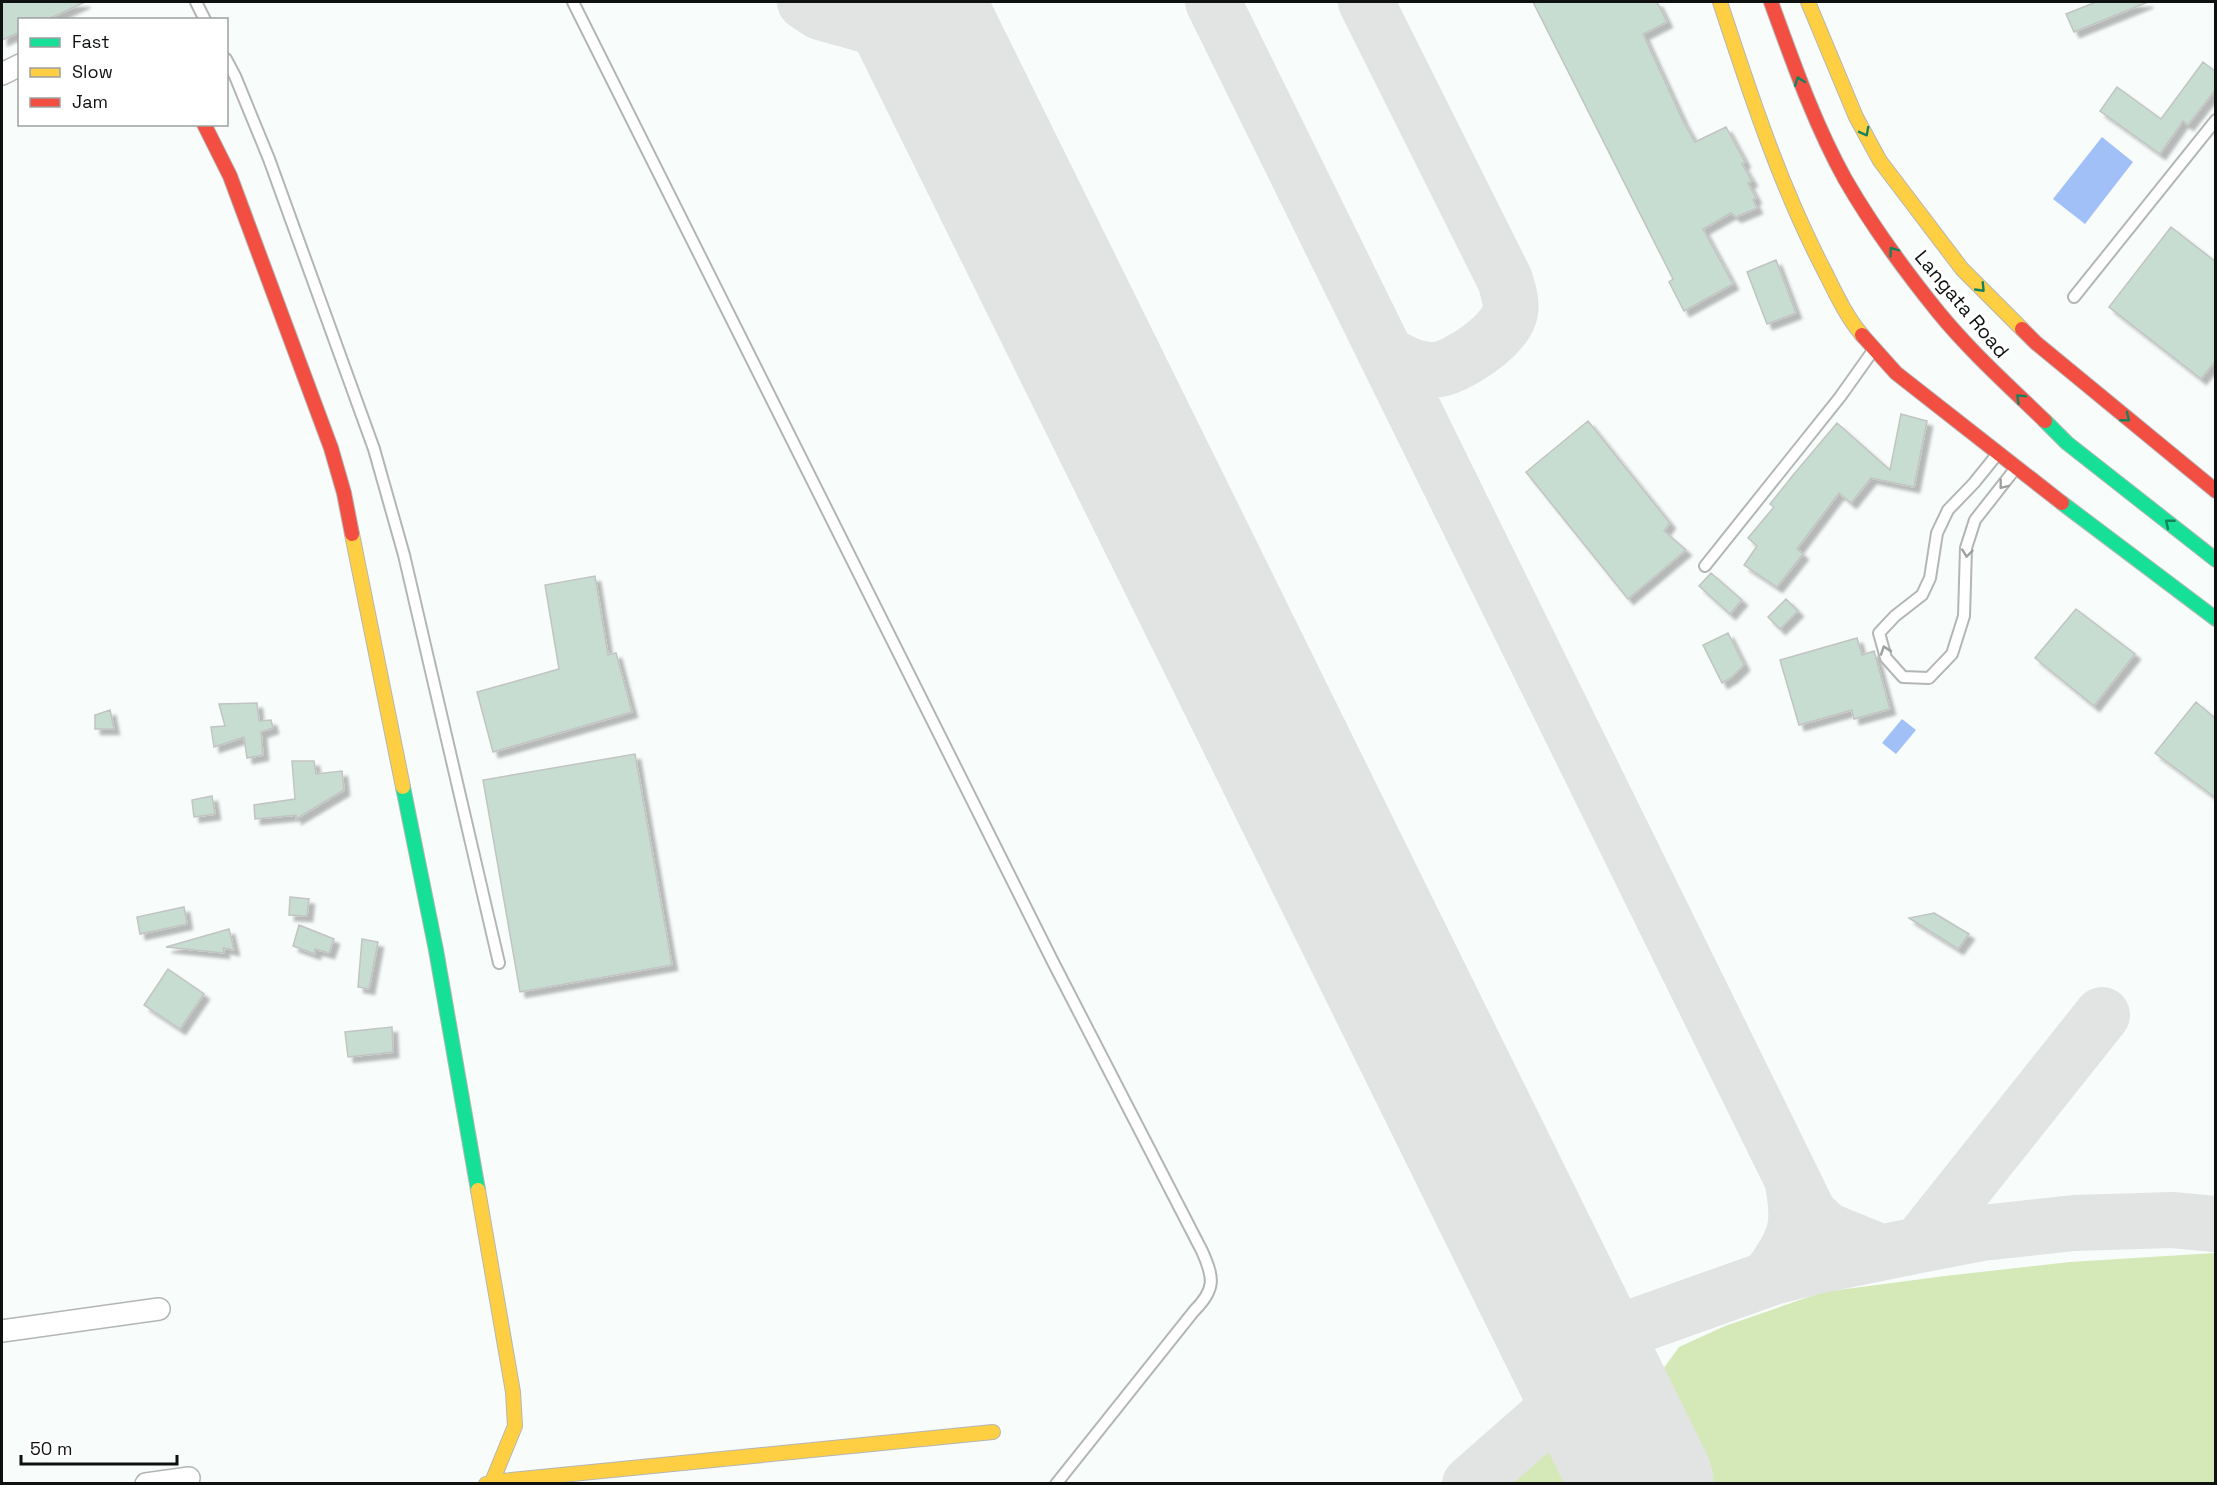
<svg xmlns="http://www.w3.org/2000/svg" width="2217" height="1485" viewBox="0 0 2217 1485" font-family="'Space Grotesk',sans-serif">
	<style>
		.green { fill: #d5e8b7 }
		.water { fill: #a1c0f8 }
		.lines { fill: none; stroke-linecap: round; stroke-linejoin: round }
		.taxiway { stroke: #e1e4e3; stroke-width: 56 }
		.runway { stroke: #e1e4e3; stroke-width: 141 }
		.building { fill: #c7ddd2; stroke: #c2c4c3; stroke-width: 1.5; filter: url(#shadow) }
		.lane-casing { stroke: #b3b6b5; stroke-width: 14 }
		.street-casing { stroke: #b3b6b5; stroke-width: 24 }
		.fast-casing { stroke: #b3b6b5; stroke-width: 16 }
		.slow-casing { stroke: #b3b6b5; stroke-width: 16 }
		.jam-casing { stroke: #b3b6b5; stroke-width: 16 }
		.lane { stroke: #fefffe; stroke-width: 10 }
		.street { stroke: #fefffe; stroke-width: 21 }
		.fast { stroke: #16e098; stroke-width: 14 }
		.slow { stroke: #ffcf43; stroke-width: 14 }
		.jam { stroke: #f24e42; stroke-width: 14 }
		.oneway { stroke: #13835b }
		.oneway2 { stroke: #9ea09f }
		.labels { text-anchor: middle; dominant-baseline: central; stroke-width: 6; stroke-linejoin: round; paint-order: stroke }
		.street-label { font-size: 20px; fill: #0f1111; stroke: #fff }
	</style>
	<defs>
		<filter id="shadow"><feDropShadow dx="5.5" dy="5.5" stdDeviation="1.5" flood-color="#0004"/></filter>
	</defs>
	<rect width="100%" height="100%" fill="#f8fcfb"/>
	<path class="green" d="M 2215,1253 L 2215,1483 L 1686,1483 L 1647,1398 L 1658,1376 L 1679,1347 L 1725,1326 L 1823,1292 L 1945,1276 L 2070,1262 Z
		M 1570,1424 L 1599,1483 L 1511,1483 Z"/>
	<path class="water" d="M 2102,137 L 2133,162 L 2085,224 L 2053,199 Z
		M 1902,719 L 1916,730 L 1896,754 L 1882,743 Z"/>
	<g class="lines">
		<path class="taxiway" d="M 805,2 L 820,12 L 892,32
			M 1213,2 L 1792,1179
			M 1366,2 L 1505,280 C 1508,290 1512,302 1510,312 C 1506,335 1456,369 1434,370 C 1416,371 1402,362 1386,354
			M 1525,1245 C 1541,1272 1569,1335 1605,1337 L 1776,1276 L 1816,1266 L 1919,1245 L 1982,1233 L 2074,1223 L 2172,1220 L 2216,1224
			M 1919,1245 L 2102,1015
			M 1768,1279 C 1796,1239 1802,1228 1792,1179 L 1809,1214 L 1826,1230 L 1880,1252
			M 1604,1345 C 1588,1372 1605,1401 1616,1428
			M 1470,1484 L 1544,1419 L 1593,1383"/>
		<path class="runway" d="M 912,2 L 1643,1484"/>
	</g>
	<path class="building" d="M 2,2 L 85,2 L 46,20 L 20,20 L 20,32 L 2,40 Z
		M 1533,2 L 1657,2 L 1667,22 L 1643,34 L 1683,121 L 1695,142 L 1726,127 L 1745,162 L 1742,164 L 1752,181 L 1748,183 L 1756,198 L 1753,200 L 1757,208 L 1736,217 L 1731,213 L 1703,229 L 1733,284 L 1684,311 L 1669,282 L 1673,279 Z
		M 2096,2 L 2148,2 L 2074,32 L 2066,14 Z
		M 2203,62 L 2216,72 L 2216,89 L 2188,125 L 2183,121 L 2160,154 L 2100,111 L 2117,87 L 2161,119 Z
		M 2171,227 L 2216,262 L 2216,360 L 2201,379 L 2109,307 Z
		M 1776,260 L 1796,313 L 1767,324 L 1747,272 Z
		M 1901,414 L 1927,421 L 1914,487 L 1871,478 L 1851,503 L 1839,493 L 1797,549 L 1803,554 L 1777,587 L 1744,565 L 1757,546 L 1748,538 L 1774,507 L 1770,504 L 1794,474 L 1837,423 L 1890,470 Z
		M 1588,421 L 1670,523 L 1664,531 L 1686,550 L 1628,599 L 1526,472 Z
		M 1711,573 L 1742,600 L 1730,614 L 1699,586 Z
		M 595,576 L 608,655 L 616,653 L 632,712 L 493,752 L 477,692 L 559,669 L 545,585 Z
		M 1786,599 L 1798,611 L 1780,629 L 1768,617 Z
		M 2076,609 L 2135,654 L 2094,706 L 2035,658 Z
		M 1728,633 L 1744,665 L 1732,677 L 1722,683 L 1703,645 Z
		M 1857,638 L 1862,655 L 1874,651 L 1890,709 L 1854,719 L 1852,710 L 1799,725 L 1780,660 Z
		M 2196,702 L 2216,719 L 2216,798 L 2155,753 Z
		M 257,703 L 259,721 L 271,720 L 273,728 L 261,732 L 263,755 L 247,758 L 244,737 L 214,747 L 211,727 L 225,726 L 219,704 Z
		M 110,710 L 114,729 L 95,729 L 95,715 Z
		M 635,754 L 672,965 L 520,992 L 483,780 Z
		M 292,761 L 314,761 L 316,774 L 342,771 L 344,790 L 296,819 L 296,815 L 255,819 L 254,805 L 295,799 Z
		M 212,796 L 215,814 L 194,817 L 192,800 Z
		M 290,897 L 309,899 L 307,916 L 289,915 Z
		M 184,907 L 187,924 L 140,934 L 137,917 Z
		M 1934,913 L 1969,934 L 1958,949 L 1909,918 Z
		M 299,925 L 334,939 L 329,953 L 315,949 L 315,954 L 293,946 Z
		M 229,929 L 234,950 L 223,948 L 224,953 L 166,947 Z
		M 362,939 L 378,942 L 369,989 L 358,987 Z
		M 168,969 L 204,994 L 180,1029 L 144,1005 Z
		M 392,1027 L 393,1052 L 348,1057 L 345,1032 Z"/>
	<g class="lines">
		<defs>
			<path id="lane" d="M 196,2 L 205,20
				M 573,2 L 1053,962 L 1202,1251 C 1214,1278 1216,1289 1194,1311 L 1056,1484
				M 226,59 L 235,76 L 269,159 L 374,449 L 404,555 L 499,963
				M 2074,297 L 2216,120
				M 1995,457 L 1974,483 L 1948,510 L 1937,533 L 1930,578 L 1922,595 L 1895,616 L 1879,633 L 1886,658 L 1903,677 L 1929,678 L 1952,654 L 1964,616 L 1966,548 L 1975,520 L 2015,469
				M 1705,566 L 1840,397 L 1872,352"/>
			<path id="street" d="M 2,74 L 20,65
				M 2,1331 L 159,1309
				M 146,1484 L 189,1478"/>
			<path id="fast" d="M 2045,421 L 2067,443 L 2216,560
				M 2062,503 L 2216,619
				M 403,787 L 436,950 L 478,1190"/>
			<path id="slow" d="M 1720,2 C 1750,93 1780,186 1825,272 C 1836,294 1846,316 1862,335
				M 1808,2 L 1856,117 L 1880,161 L 1962,269 L 2022,329
				M 352,534 L 403,787
				M 478,1190 L 513,1392 L 515,1426 L 492,1482 L 486,1484
				M 492,1482 L 993,1432"/>
			<path id="jam" d="M 1771,2 C 1793,62 1814,123 1845,179 C 1872,226 1905,271 1939,313 C 1971,352 2009,386 2045,421
				M 204,124 L 230,176 L 331,448 L 344,493 L 352,534
				M 2022,329 L 2036,343 L 2216,491
				M 1862,335 L 1896,373 L 2062,503"/>
		</defs>
		<use href="#lane" class="lane-casing"/>
		<use href="#street" class="street-casing"/>
		<use href="#fast" class="fast-casing"/>
		<use href="#slow" class="slow-casing"/>
		<use href="#jam" class="jam-casing"/>
		<use href="#lane" class="lane"/>
		<use href="#street" class="street"/>
		<use href="#fast" class="fast"/>
		<use href="#slow" class="slow"/>
		<use href="#jam" class="jam"/>
	</g>
	<defs><path id="oneway-chevron" d="M-2-3.5L2.5 0L-2 3.5" fill="none" stroke-width="1.6" stroke-linecap="round" stroke-linejoin="round" transform="scale(1.5)"/></defs>
	<g class="oneway">
		<use href="#oneway-chevron" transform="translate(1799 81) rotate(-110)"/>
		<use href="#oneway-chevron" transform="translate(1865 132) rotate(62)"/>
		<use href="#oneway-chevron" transform="translate(1893 251) rotate(-126)"/>
		<use href="#oneway-chevron" transform="translate(1981 288) rotate(46)"/>
		<use href="#oneway-chevron" transform="translate(2020 398) rotate(-136)"/>
		<use href="#oneway-chevron" transform="translate(2126 418) rotate(39)"/>
		<use href="#oneway-chevron" transform="translate(2169 523) rotate(-142)"/>
	</g>
	<g class="oneway2">
		<use href="#oneway-chevron" transform="translate(2003 485) rotate(128)"/>
		<use href="#oneway-chevron" transform="translate(1967 553) rotate(96)"/>
		<use href="#oneway-chevron" transform="translate(1885 650) rotate(-109)"/>
	</g>
	<g class="labels">
		<g class="street-label">
			<text transform="translate(1962 304) rotate(50)">Langata Road</text>
		</g>
	</g>
	<rect width="2217" height="1485" fill="none" stroke="#0f1111" stroke-width="6"/>
	<rect x="18" y="18" width="210" height="108" fill="#ffffff" stroke="#9fa0a0" stroke-width="1.5"/>
	<rect x="30" y="38" width="30" height="9" fill="#16e098" stroke="#9fa0a0" stroke-width="1.5"/>
	<text x="72" y="48" font-size="18" fill="#0f1111">Fast</text>
	<rect x="30" y="68" width="30" height="9" fill="#ffcf43" stroke="#9fa0a0" stroke-width="1.5"/>
	<text x="72" y="78" font-size="18" fill="#0f1111">Slow</text>
	<rect x="30" y="98" width="30" height="9" fill="#f24e42" stroke="#9fa0a0" stroke-width="1.5"/>
	<text x="72" y="108" font-size="18" fill="#0f1111">Jam</text>
	<path d="M21 1455v9h156v-9" fill="none" stroke="#0f1111" stroke-width="3"/>
	<text x="30" y="1455" font-size="18" fill="#0f1111" stroke="#ffffff" stroke-width="4.5" paint-order="stroke">50 m</text>
</svg>
